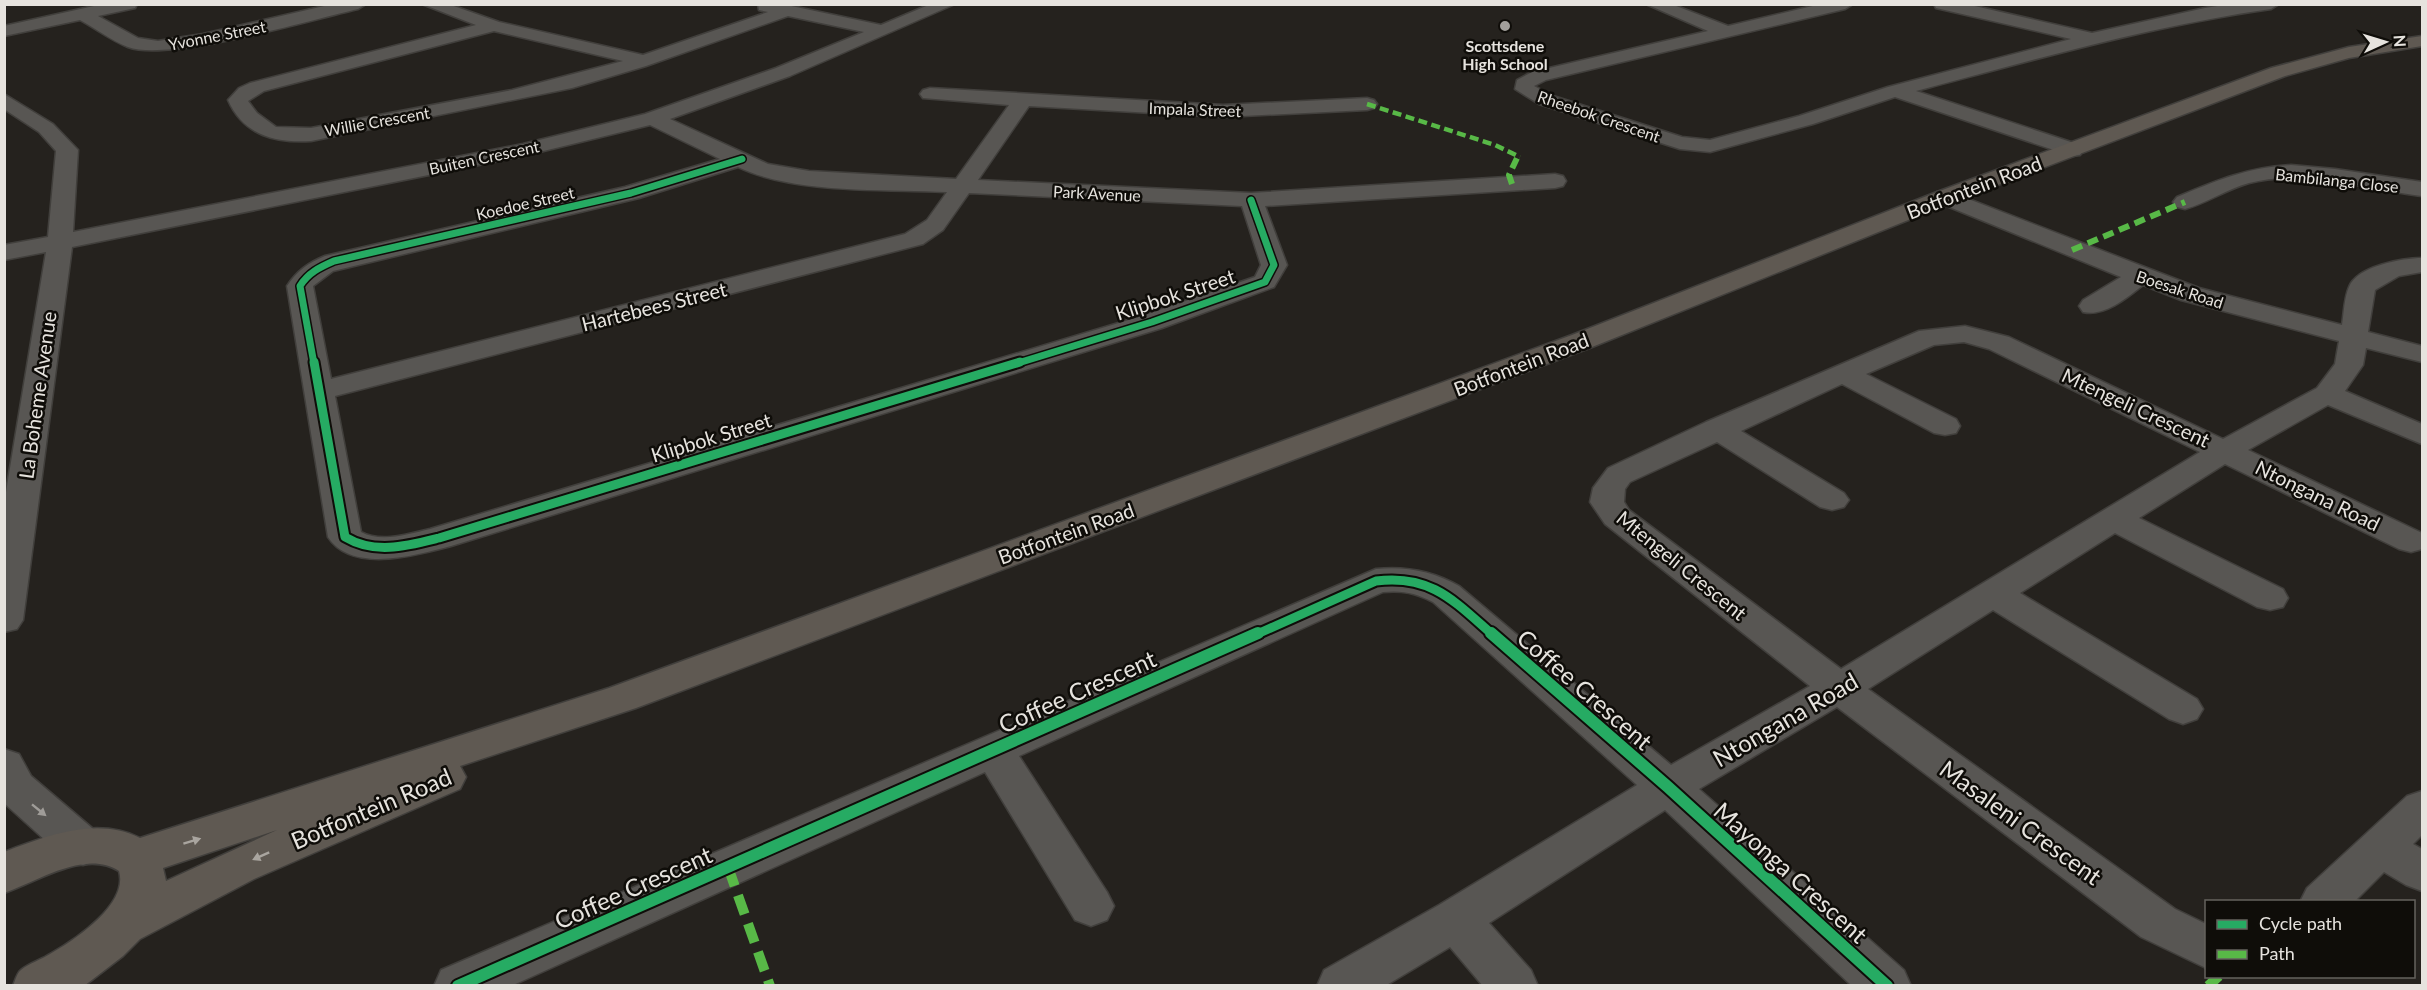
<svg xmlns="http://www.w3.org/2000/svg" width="2427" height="990" viewBox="0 0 2427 990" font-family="Lato,sans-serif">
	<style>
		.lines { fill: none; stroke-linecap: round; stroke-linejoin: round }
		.minor-casing { stroke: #413f3c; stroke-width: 3 }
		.major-casing { stroke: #413f3c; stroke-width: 3 }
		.minor { fill: #585653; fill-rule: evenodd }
		.major { fill: #5f5952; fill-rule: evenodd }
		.quiet-far2 { stroke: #58b947; stroke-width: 4.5; stroke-dasharray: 9 4.5; stroke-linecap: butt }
		.quiet-far1 { stroke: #58b947; stroke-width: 6; stroke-dasharray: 11 6; stroke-linecap: butt }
		.quiet { stroke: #58b947; stroke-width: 10; stroke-dasharray: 20 10; stroke-linecap: butt }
		.cycleway-far2-casing { stroke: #0f0d09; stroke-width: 10 }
		.cycleway-far1-casing { stroke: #0f0d09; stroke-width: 13 }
		.cycleway-casing { stroke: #0f0d09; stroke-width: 16 }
		.cycleway-far2 { stroke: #26ab63; stroke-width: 7 }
		.cycleway-far1 { stroke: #26ab63; stroke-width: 9 }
		.cycleway { stroke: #26ab63; stroke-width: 12 }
		.oneway { fill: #9f9c98 }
		.oneway2 { fill: #a9a59f }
		.poi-dot { fill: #a29f9b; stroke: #0f0d09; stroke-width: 2 }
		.labels { text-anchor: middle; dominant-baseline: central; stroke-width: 5; stroke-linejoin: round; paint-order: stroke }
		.far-street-label { font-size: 16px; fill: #e6e3de; stroke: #0f0d09 }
		.far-poi-label { font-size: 16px; font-weight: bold; fill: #e6e3de; stroke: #0f0d09 }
		.street-label { font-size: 20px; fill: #e6e3de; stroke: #0f0d09 }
		.near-street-label { font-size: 24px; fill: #e6e3de; stroke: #0f0d09 }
	</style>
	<rect width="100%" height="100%" fill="#25221e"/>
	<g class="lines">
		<defs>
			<path id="minor" d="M 103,4 L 137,4 L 135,8 L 98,16 L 138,38 L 158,41 L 203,34 L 333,4 L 366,4 L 358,9 C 310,20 169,62 128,47 C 112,41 95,28 80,20 L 4,36 L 4,26 Z
				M 422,4 L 448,4 L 499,22 L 643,55 L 768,12 L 759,10 L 758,4 L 782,4 L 881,25 L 931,4 L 955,4 L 790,76 L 670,119 L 768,164 L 809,171 L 956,179 L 1009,105 L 923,98 L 920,94 L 923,90 L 930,88 L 1223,105 L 1367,98 L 1374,100 L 1377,104 L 1374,108 L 1367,110 L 1223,117 L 1029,106 L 978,180 L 1251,193 L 1555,174 L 1563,176 L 1566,181 L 1563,186 L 1555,188 L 1265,206 L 1287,265 L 1274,287 L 1162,328 L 451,546 C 417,555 352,574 328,537 L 287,286 C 297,271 308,263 325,256 L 625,187 L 720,159 L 650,125 L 523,156 L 72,247 L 23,620 L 17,629 L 4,632 L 4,504 L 46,252 L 4,260 L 4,245 L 48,237 L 56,151 L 39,132 L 4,109 L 4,94 L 53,124 L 78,150 L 73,232 L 523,144 L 645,114 L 776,68 L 864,32 L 788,16 L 646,66 L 572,88 L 311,141 C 276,143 244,136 228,100 L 239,88 L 250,83 L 476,25 ZM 494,31 L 623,61 L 512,90 L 311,128 L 276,127 L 257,113 L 248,101 L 264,91 ZM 738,167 C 794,194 885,189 947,192 L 927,220 L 905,234 L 331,379 L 313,286 L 333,271 L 639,198 ZM 969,193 L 1242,206 L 1261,265 L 1255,277 L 1142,316 L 430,529 C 409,534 381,543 361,532 L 335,396 L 923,244 L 943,230 Z
				M 1646,4 L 1671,4 L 1728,26 L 1821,4 L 1853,4 L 1845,9 L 1546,80 L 1534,86 L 1553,96 L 1682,137 L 1710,140 L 1799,116 L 1888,87 L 2071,39 L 1936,8 L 1934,4 L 1966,4 L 2092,33 L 2205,8 L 2230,4 L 2279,4 L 2271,9 C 2150,26 2033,60 1916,91 L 2080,145 L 2083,150 L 2080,155 L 2072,156 L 1895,97 L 1813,124 L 1710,152 L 1680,149 L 1539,104 L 1515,89 L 1517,80 L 1532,72 L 1708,31 Z
				M 2291,165 L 2335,169 L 2422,182 L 2422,196 C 2367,190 2305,168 2249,183 C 2227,189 2207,203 2185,209 L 2177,207 L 2173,202 L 2177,197 C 2215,181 2248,167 2291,165 Z
				M 1945,190 L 2199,288 L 2342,325 C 2344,313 2344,298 2349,287 C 2357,266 2403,258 2422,258 L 2422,272 L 2399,276 L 2375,290 L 2368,332 L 2422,346 L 2422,362 L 2366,348 L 2363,365 L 2345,391 L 2422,424 L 2422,444 L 2328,405 L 2248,450 L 2422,533 L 2422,549 L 2411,552 L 2399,549 L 2225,464 L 2139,518 L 2283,589 L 2288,598 L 2283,607 L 2270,610 L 2257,607 L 2115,533 L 2020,593 L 2197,699 L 2203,709 L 2197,719 L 2183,724 L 2169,719 L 1993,610 L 1868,689 L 2175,909 L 2206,924 L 2206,968 L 2141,937 L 1837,707 L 1699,789 L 1904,970 L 1911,986 L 1852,986 L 1665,810 L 1489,923 L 1531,970 L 1538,986 L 1483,986 L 1450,947 L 1385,986 L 1317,986 L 1324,970 L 1439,905 L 1637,785 L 1433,602 C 1416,593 1402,590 1383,592 L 1019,756 L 1107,892 L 1114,906 L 1107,920 L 1091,926 L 1075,920 L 985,772 L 511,986 L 434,986 L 441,970 L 1376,569 C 1405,566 1433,571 1459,586 L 1671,765 L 1810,686 L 1605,524 L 1590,502 L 1593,488 L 1608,468 L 1706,422 L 1919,331 L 1965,326 L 2009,337 L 2223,439 L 2317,388 L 2335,364 L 2339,341 L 2181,300 L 2143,285 C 2127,298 2104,317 2083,312 L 2079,306 L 2083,300 L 2121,277 L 1937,202 L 1933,197 L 1937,192 ZM 1964,342 L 1989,349 L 2200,452 L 1841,669 L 1629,510 L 1624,502 L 1625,489 L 1630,482 L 1717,442 L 1820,507 L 1832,510 L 1844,507 L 1849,500 L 1844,493 L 1741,431 L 1842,384 L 1934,433 L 1945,435 L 1956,433 L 1960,426 L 1956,419 L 1866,374 L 1934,345 Z
				M 4,749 L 19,754 L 31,776 L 99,834 L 105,847 L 99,860 L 83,865 L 67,860 L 4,803 Z
				M 2422,791 L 2422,835 L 2413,844 L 2422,849 L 2422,891 L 2406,885 L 2384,872 L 2354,902 L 2300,902 L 2307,888 L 2407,796 Z"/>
			<path id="major" d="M 2422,36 L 2422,46 L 2349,58 L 2285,76 L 1953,202 L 1592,347 L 636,708 L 460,766 L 466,777 L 460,789 L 254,879 L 140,939 L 123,956 L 84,986 L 13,986 C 15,981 17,973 21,970 C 29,963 41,960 50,954 C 75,940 129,904 119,871 C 85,849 37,882 4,893 L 4,852 C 46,836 97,816 140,838 L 609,688 L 1572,335 L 1937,192 L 2271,68 L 2349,47 ZM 277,830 L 166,881 L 163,868 Z"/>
		</defs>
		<use href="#minor" class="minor-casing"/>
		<use href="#major" class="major-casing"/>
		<use href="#minor" class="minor"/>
		<use href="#major" class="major"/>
		<path class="quiet-far2" d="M 1367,104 L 1495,145 L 1520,157"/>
		<path class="quiet-far1" d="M 1512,184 L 1509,175 L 1518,156
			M 2072,250 L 2185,202"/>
		<path class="quiet" d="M 728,867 L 770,986
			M 2208,986 L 2219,976"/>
		<defs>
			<path id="cycleway-far2" d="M 314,364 L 300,286 C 308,273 320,267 334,261 L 631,193 L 742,159
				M 1015,364 L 1152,322 L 1265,282 L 1274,265 L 1251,200"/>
			<path id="cycleway-far1" d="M 314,362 L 345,537 C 375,555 407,546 439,538 L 1020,362
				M 1255,635 L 1376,581 C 1431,574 1454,601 1493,635"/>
			<path id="cycleway" d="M 1491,633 L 1668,787 L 1887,986
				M 458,986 L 1258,633"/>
		</defs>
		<use href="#cycleway-far2" class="cycleway-far2-casing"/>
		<use href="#cycleway-far1" class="cycleway-far1-casing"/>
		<use href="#cycleway" class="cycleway-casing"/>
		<use href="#cycleway-far2" class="cycleway-far2"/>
		<use href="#cycleway-far1" class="cycleway-far1"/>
		<use href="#cycleway" class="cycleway"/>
	</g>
	<defs><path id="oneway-solid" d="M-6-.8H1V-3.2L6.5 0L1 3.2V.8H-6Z" transform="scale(1.5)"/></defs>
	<use class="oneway" href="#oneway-solid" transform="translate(39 810) rotate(39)"/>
	<g class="oneway2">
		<use href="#oneway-solid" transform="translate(192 841) rotate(-17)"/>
		<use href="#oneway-solid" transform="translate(261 856) rotate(156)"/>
	</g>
	<circle class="poi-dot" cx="1505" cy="26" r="6"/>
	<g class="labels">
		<g class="far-street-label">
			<text transform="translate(217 35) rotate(-11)">Yvonne Street</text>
			<text transform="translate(1195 109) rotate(2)">Impala Street</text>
			<text transform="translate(1599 116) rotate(19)">Rheebok Crescent</text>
			<text transform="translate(377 121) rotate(-10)">Willie Crescent</text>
			<text transform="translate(484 157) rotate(-12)">Buiten Crescent</text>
			<text transform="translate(2337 180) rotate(6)">Bambilanga Close</text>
			<text transform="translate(1097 193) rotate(3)">Park Avenue</text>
			<text transform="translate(525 203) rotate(-13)">Koedoe Street</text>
			<text transform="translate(2180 289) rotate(18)">Boesak Road</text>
		</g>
		<g class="far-poi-label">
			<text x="1505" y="45">Scottsdene<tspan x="1505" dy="18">High School</tspan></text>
		</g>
		<g class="street-label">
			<text transform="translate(1974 187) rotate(-21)">Botfontein Road</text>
			<text transform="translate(1175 294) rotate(-18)">Klipbok Street</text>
			<text transform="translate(654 306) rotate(-14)">Hartebees Street</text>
			<text transform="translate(1521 364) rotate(-21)">Botfontein Road</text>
			<text transform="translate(37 395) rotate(-82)">La Boheme Avenue</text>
			<text transform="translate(2136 407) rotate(25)">Mtengeli Crescent</text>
			<text transform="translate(711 437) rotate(-17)">Klipbok Street</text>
			<text transform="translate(2318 495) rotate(26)">Ntongana Road</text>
			<text transform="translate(1066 533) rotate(-20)">Botfontein Road</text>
			<text transform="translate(1682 565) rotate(39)">Mtengeli Crescent</text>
		</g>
		<g class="near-street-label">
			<text transform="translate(1585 689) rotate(41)">Coffee Crescent</text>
			<text transform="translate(1077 691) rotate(-24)">Coffee Crescent</text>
			<text transform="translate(1785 719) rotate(-30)">Ntongana Road</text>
			<text transform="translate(371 808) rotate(-23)">Botfontein Road</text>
			<text transform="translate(2021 822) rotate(36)">Masaleni Crescent</text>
			<text transform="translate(1791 872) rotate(42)">Mayonga Crescent</text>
			<text transform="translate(633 887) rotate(-24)">Coffee Crescent</text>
		</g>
	</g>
	<rect width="2427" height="990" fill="none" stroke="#e6e3de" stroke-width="12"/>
	<rect x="2205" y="900" width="210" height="78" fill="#0f0d09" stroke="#65635e" stroke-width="1.5"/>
	<rect x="2217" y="920" width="30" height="9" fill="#26ab63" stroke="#65635e" stroke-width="1.5"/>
	<text x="2259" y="930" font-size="18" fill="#e6e3de">Cycle path</text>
	<rect x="2217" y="950" width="30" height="9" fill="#58b947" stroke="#65635e" stroke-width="1.5"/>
	<text x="2259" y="960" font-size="18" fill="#e6e3de">Path</text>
	<g transform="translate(2385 42) rotate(86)" stroke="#0f0d09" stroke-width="4.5" paint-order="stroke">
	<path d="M0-4.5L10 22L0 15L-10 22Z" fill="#e6e3de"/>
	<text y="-9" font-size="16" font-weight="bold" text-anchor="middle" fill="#e6e3de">N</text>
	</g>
</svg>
